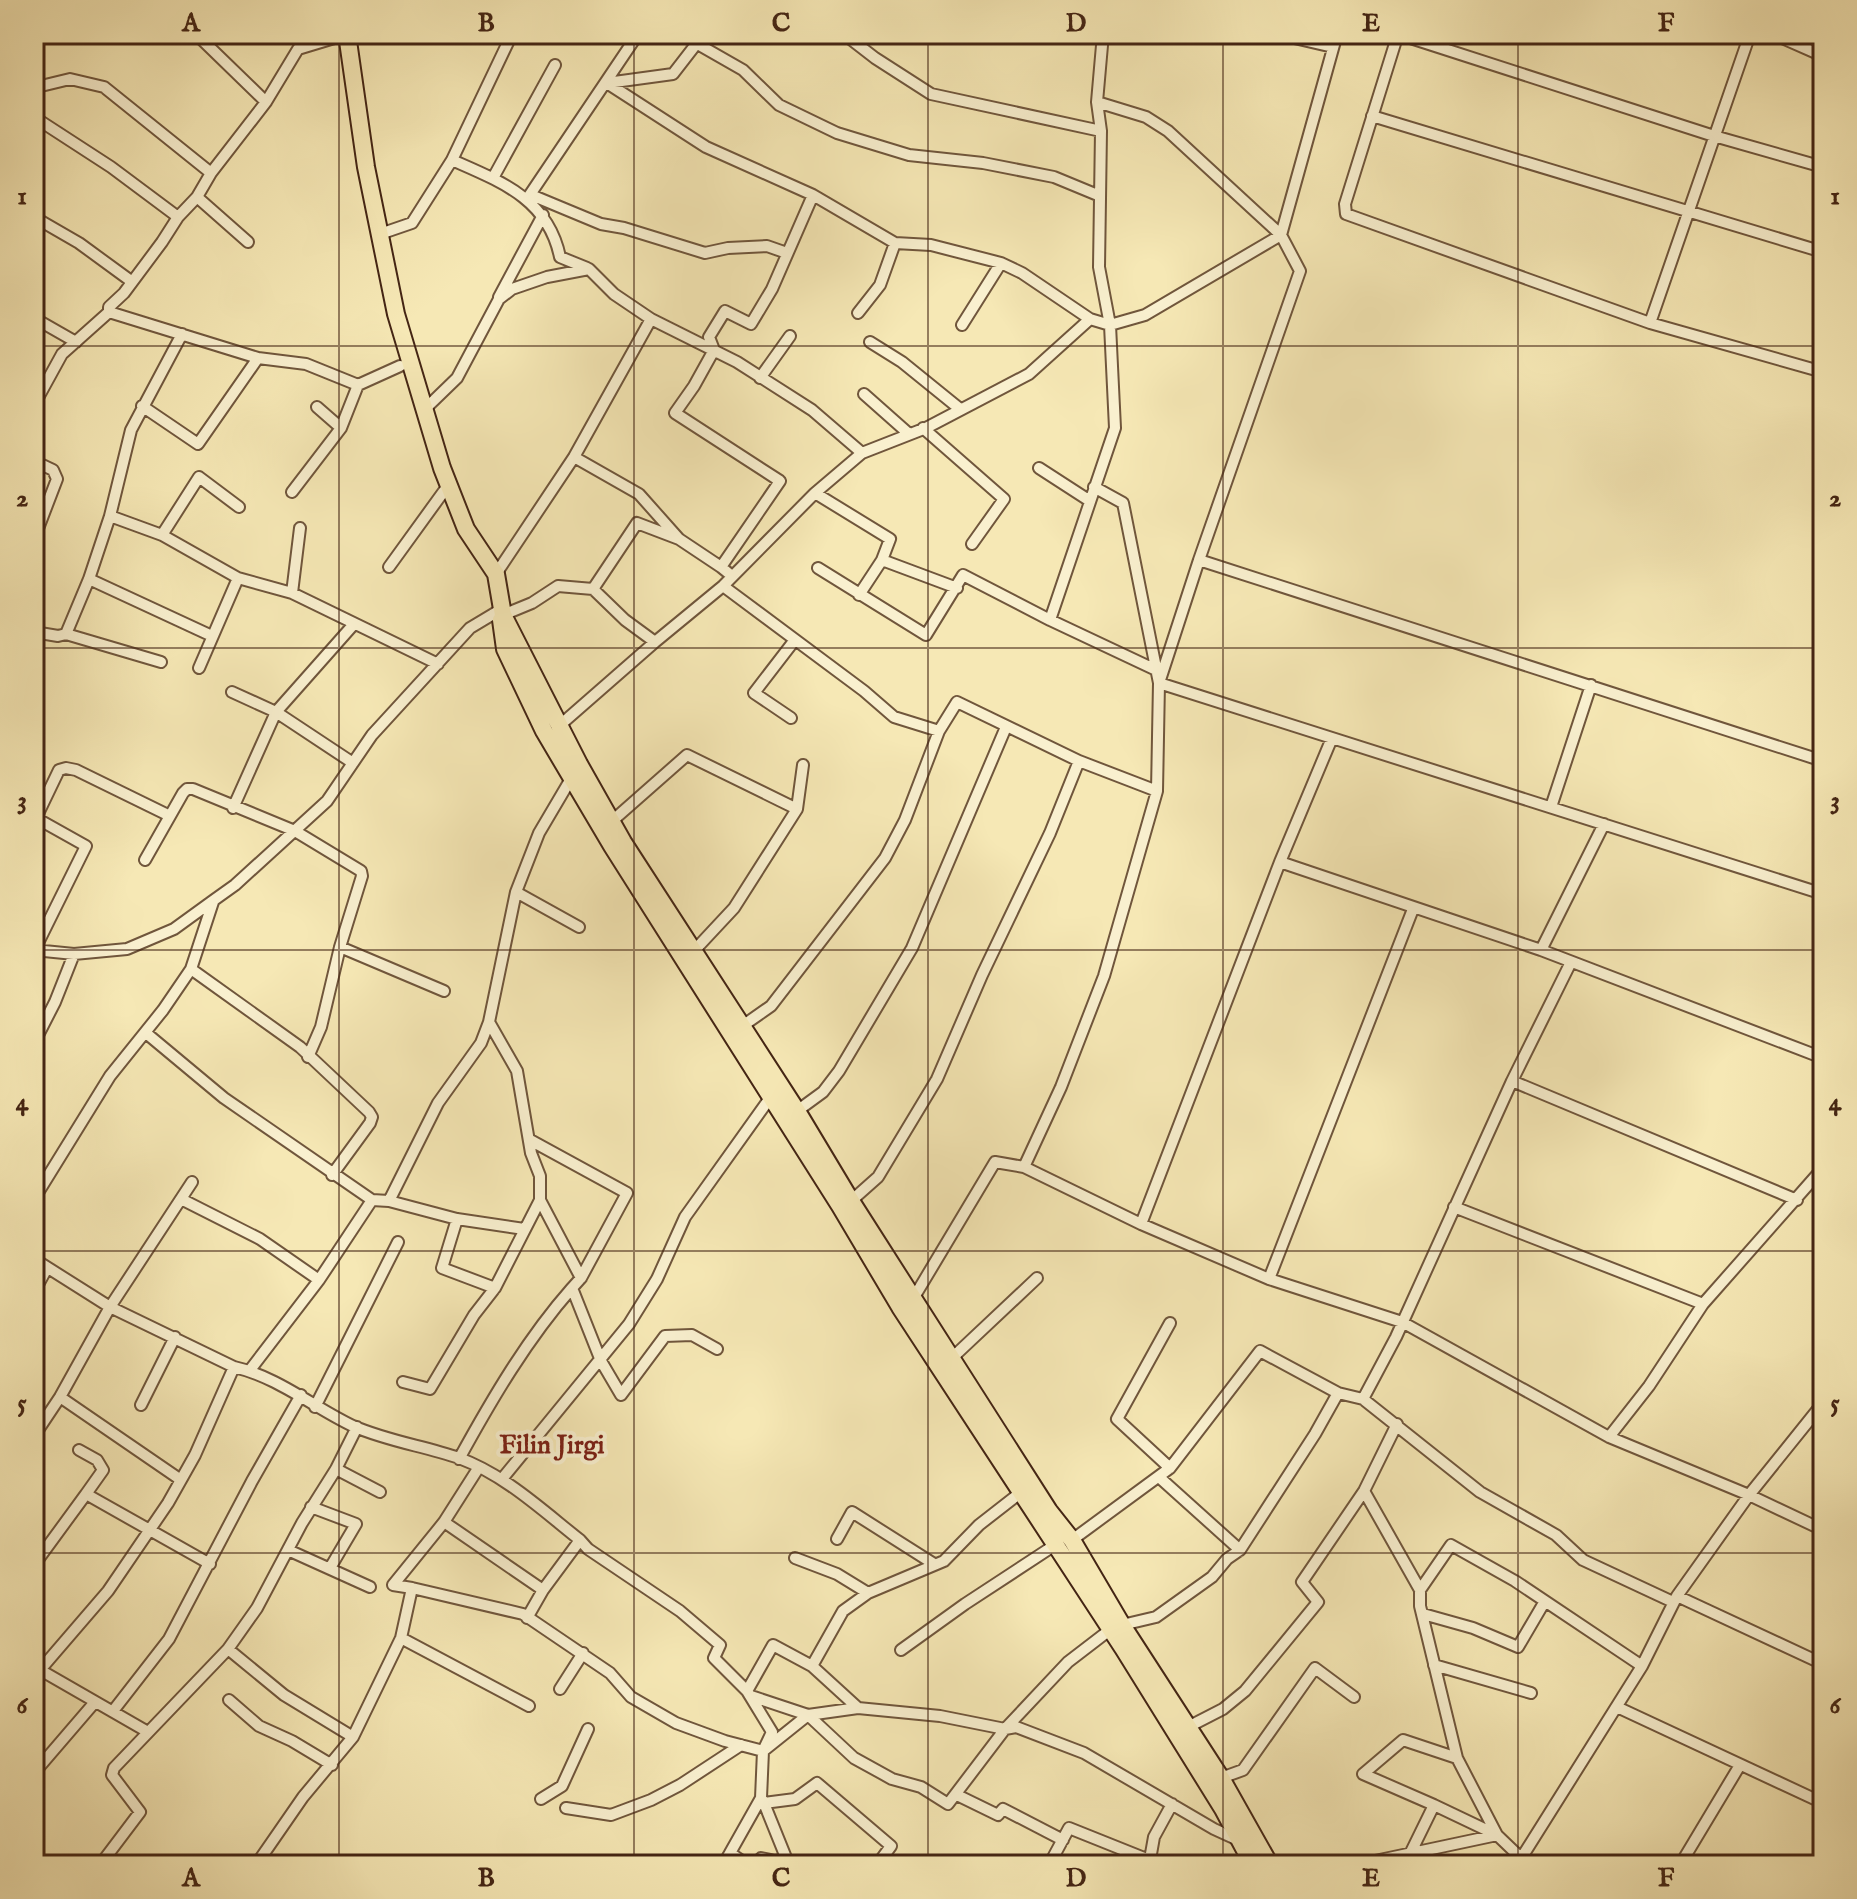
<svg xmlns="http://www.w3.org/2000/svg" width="1857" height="1899" viewBox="0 0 1857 1899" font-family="'IM FELL English',serif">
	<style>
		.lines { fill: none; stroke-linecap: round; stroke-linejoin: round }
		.minor-casing { stroke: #70563c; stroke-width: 14 }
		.primary-casing { stroke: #442514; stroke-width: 20 }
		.minor { stroke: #f9f0cf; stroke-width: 10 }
		.primary { stroke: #f6e8b5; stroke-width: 16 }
		.grid { fill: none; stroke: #442514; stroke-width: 2; stroke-opacity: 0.55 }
		.labels { text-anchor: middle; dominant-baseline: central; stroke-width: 8; stroke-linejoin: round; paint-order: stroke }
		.neighbourhood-label { font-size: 26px; font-weight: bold; fill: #7a1f14; stroke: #f9f0cf }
		.neatline { fill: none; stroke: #442514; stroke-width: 3 }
		.grid-label { font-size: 26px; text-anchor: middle; font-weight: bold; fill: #442514 }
	</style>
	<rect width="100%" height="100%" fill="#f6e8b5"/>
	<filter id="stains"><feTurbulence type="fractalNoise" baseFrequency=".0025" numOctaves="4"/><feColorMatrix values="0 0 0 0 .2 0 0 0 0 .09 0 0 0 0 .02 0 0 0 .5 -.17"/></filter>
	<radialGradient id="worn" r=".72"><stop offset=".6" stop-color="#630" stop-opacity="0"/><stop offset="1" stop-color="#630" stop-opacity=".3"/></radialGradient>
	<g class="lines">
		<defs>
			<path id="minor" d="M 196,34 L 266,102
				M 680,34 L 743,70 L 779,105 L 837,133 L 909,155 L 983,163 L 1054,177 L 1100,196
				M 844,34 L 875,58 L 931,94 L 1101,131
				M 1277,34 L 1333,47
				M 1398,34 L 1345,204 L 1346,214 L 1650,323 L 1823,372
				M 1398,34 L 1714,136 L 1823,167
				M 1773,34 L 1823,56
				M 607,83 L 706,147 L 813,195 L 895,243 L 931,245 L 1001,263 L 1022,273 L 1090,319
				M 607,83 L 673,74 L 697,43
				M 34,96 L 41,86 L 70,79 L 104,87 L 211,173
				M 1097,102 L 1146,117 L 1168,131 L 1281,235 L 1300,271 L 1199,560 L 1823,761
				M 1372,116 L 1823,252
				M 34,117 L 111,167 L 178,217
				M 452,160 C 502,182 548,199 560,257 L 587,268
				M 493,178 L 555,65
				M 197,197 L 248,242
				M 527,199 L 536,197 L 601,224 L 624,228 L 705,253 L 728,248 L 767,246 L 787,253
				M 527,199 L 638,34
				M 34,217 L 79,243 L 131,281
				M 380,234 L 412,223 L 452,160 L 512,34
				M 499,297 L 543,215
				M 109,312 L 258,358 L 306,364 L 358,385 L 400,366
				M 858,313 L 880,285 L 895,243
				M 34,318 L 76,342
				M 1650,323 L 1750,34
				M 962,325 L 1001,263
				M 870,342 L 902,362 L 960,409
				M 760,378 L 790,336
				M 864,394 L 908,433
				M 34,405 L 62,354 L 109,312 L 109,307 L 124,293 L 162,242 L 178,217 L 197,197 L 211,173 L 266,102 L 298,49 L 341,36
				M 142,406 L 198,444 L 258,358
				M 317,407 L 341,428
				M 425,409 L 457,378 L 499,299 L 512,289 L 547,277 L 589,269 L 614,294 L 651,319
				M 923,428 L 1004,499 L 972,544
				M 574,457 L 639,494 L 679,539 L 721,567
				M 34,461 L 53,470 L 57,479 L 34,539
				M 1039,468 L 1090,501
				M 292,492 L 341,428 L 358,385
				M 815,493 L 890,539 L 882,560 L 859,595
				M 110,516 L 162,535 L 238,578 L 292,593 L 438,664
				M 162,535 L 199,477 L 239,507
				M 882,560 L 957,588
				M 1199,560 L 1159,683 L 1823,894
				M 389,567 L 444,491
				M 818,568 L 926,635 L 963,575 L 1050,620 L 1154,669
				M 496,574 L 574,457 L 651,319 L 737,362 L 812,410 L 862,453
				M 732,576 L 721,567 L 780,481 L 675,413 L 694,386 L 714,350 L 709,337 L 725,311 L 751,324 L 772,289 L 813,195
				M 89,579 L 212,636
				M 723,586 L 864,691 L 894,717 L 939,731 L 957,702 L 1079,761 L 1157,791
				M 593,589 L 625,620 L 655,642
				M 292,593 L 300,528
				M 503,615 L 532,603 L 558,586 L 593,589 L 637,523 L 679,539
				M 1050,620 L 1115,428 L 1110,325 L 1099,267 L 1101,131 L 1097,102 L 1103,34
				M 34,632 L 58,636 L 66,634 L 89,579 L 110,516 L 131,430 L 182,334
				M 66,634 L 161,662
				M 199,668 L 238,578
				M 232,692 L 276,712 L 353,763
				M 791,718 L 754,693 L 794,641
				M 559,726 L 655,642 L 723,586 L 815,493 L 862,453 L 926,428 L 1029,374 L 1090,319 L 1110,325 L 1145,315 L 1281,235 L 1337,34
				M 572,777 L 539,833 L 516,892 L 489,1022 L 517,1071 L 531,1153 L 540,1176 L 540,1200 L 581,1278 L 572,1288 L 601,1361 L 621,1395 L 665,1336 L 692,1335 L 717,1349
				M 1551,807 L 1591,685
				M 233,808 L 276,712 L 354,624
				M 797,809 L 803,765
				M 34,822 L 59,770 L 66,768 L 76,770 L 170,816
				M 611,822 L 687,755 L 797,809 L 734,908 L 692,953
				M 145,860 L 183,793 L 187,789 L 193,789 L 295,831 L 361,871 L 362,876 L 340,947 L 321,1027 L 308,1057
				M 1280,862 L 1541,950 L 1823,1058
				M 516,892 L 579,927
				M 340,947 L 444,991
				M 35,949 L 86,846 L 36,818
				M 34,950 L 74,954 L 127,949 L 174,929 L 214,900 L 235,885 L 327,801 L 372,735 L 470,628 L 500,610
				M 1541,950 L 1604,824
				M 191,969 L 300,1047 L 369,1112 L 372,1117 L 370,1123 L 332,1175
				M 741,1027 L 771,1006 L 885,858 L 905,820 L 939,731
				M 146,1033 L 224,1098 L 372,1200 L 389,1201 L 457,1219 L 524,1229
				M 34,1043 L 55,1002 L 74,954
				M 1512,1081 L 1797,1200
				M 797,1111 L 823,1092 L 839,1071 L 912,948 L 1006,727
				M 530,1140 L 627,1193 L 581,1278
				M 1024,1167 L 1141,1224 L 1269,1279 L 1402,1322 L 1609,1437 L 1749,1495 L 1823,1530
				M 34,1199 L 110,1076 L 163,1010 L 191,969 L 213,902
				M 181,1199 L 260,1239 L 319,1280
				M 389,1201 L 438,1103 L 481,1043 L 489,1022
				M 851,1201 L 878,1177 L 937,1079 L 982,975 L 1050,833 L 1079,761
				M 1454,1207 L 1703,1304 L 1823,1168
				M 457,1219 L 442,1268 L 495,1288
				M 1141,1224 L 1280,862 L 1332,738
				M 34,1259 L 110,1307 L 234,1367 C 278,1377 313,1407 353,1426 C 387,1441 424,1446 459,1458 C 505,1475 542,1510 580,1540 L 588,1549 L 680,1611 L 720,1645 L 714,1658 L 747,1691 L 772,1732 L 763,1751 L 761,1798 L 764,1803
				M 1269,1279 L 1413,909
				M 34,1292 L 47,1268
				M 913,1299 L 995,1162 L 1024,1167 L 1061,1087 L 1104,976 L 1157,791 L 1159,683 L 1123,503 L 1094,487
				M 1170,1323 L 1117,1419 L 1170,1468
				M 952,1358 L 1037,1278
				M 250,1370 L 319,1280 L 372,1200
				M 403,1382 L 430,1389 L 474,1315 L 495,1288 L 540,1200
				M 60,1397 L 181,1480
				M 1363,1399 L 1480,1492 L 1556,1535 L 1583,1560 L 1673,1602
				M 141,1405 L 175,1337
				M 315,1407 L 398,1242
				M 34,1436 L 60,1397 L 110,1307 L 192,1182
				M 1609,1437 L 1649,1386 L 1703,1304
				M 79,1450 L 97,1460 L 103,1470 L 86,1494
				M 459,1459 C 492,1399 527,1339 572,1288
				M 336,1469 L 380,1492
				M 1160,1478 L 1240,1550
				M 502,1479 L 629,1324 L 657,1279 L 685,1217 L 770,1098
				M 1364,1491 L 1420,1590 L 1420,1606 L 1457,1758 L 1497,1835 L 1434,1805
				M 311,1507 L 356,1524 L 330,1568
				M 444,1522 L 543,1590
				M 837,1539 L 852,1512 L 934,1564
				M 1072,1540 L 1170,1468 L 1260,1351 L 1338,1393
				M 288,1550 L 370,1587
				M 795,1558 L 837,1574 L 868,1593
				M 34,1565 L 86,1494 L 210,1564
				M 412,1588 L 523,1614 L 610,1673 L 631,1697 L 676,1723 L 725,1741 L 763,1751 L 808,1715 L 858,1708 L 940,1716 L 1005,1729 L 1016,1727 L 1084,1753 L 1214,1829 L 1238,1840
				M 1420,1590 L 1451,1545 L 1515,1581 L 1642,1666
				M 1677,1596 L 1823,1664
				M 1423,1614 L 1473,1628 L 1518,1647 L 1545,1601
				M 527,1618 L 543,1590 L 580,1540
				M 1122,1625 L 1156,1617 L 1212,1577 L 1227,1559 L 1240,1550 L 1315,1434 L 1338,1393 L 1363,1399 L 1396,1337 L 1512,1081 L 1571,962
				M 401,1638 L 529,1706
				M 228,1649 L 284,1695 L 353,1737
				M 901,1650 L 965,1604 L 1055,1545
				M 1434,1665 L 1531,1693
				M 812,1666 L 843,1611 L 868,1593 L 944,1561 L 979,1525 L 1020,1493
				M 35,1667 L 148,1732
				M 34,1677 L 108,1591 L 168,1503 L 195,1455 L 234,1367
				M 560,1689 L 583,1653
				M 747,1691 L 773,1645 L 812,1666 L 858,1708
				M 751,1696 L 808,1715 L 854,1758 L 892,1779 L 921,1787 L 948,1804 L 1005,1729 L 1068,1662 L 1111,1629
				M 229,1700 L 259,1726 L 292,1741 L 332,1765
				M 1617,1707 L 1823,1803
				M 113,1711 L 169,1639 L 252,1481 L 301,1395
				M 1188,1727 L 1223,1709 L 1245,1691 L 1318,1602 L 1302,1582 L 1364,1491 L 1397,1424
				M 34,1773 L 95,1702
				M 1221,1778 L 1243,1770 L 1315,1668 L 1354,1697
				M 957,1795 L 998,1815 L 1003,1809 L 1063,1840
				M 541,1799 L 562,1786 L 588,1729
				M 566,1808 L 611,1815 L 651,1800 L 680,1785 L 741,1745
				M 730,1853 L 761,1798
				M 1410,1854 L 1434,1805 L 1363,1774 L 1403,1740 L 1457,1758
				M 100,1865 L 140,1812 L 112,1775 L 114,1768 L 228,1649 L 257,1608 L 302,1523 L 336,1469 L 357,1427
				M 256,1865 L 303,1797 L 353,1737 L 401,1638 L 412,1588 L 393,1585 L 444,1522 L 479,1467
				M 723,1865 L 730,1853 L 748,1865
				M 755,1865 L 761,1858 L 776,1861 L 786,1858
				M 789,1865 L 764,1803 L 795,1799 L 817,1783 L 891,1846 L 877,1865
				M 1049,1865 L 1069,1828 L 1149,1860
				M 1149,1865 L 1154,1837 L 1172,1804
				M 1356,1865 L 1497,1835 L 1521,1858
				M 1517,1865 L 1642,1666 L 1677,1596 L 1749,1495 L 1823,1403
				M 1680,1865 L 1740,1765"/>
			<path id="primary" d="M 347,34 L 366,167 L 396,314 L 442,468 L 466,529 L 496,574 L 503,615 L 579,764 L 623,842 L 797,1111 L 851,1201 L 1049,1511 L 1072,1540 L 1122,1625 L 1221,1778 L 1270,1865
				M 501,620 L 505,649 L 544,731 L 612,846 L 840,1206 L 900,1307 L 1123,1648 L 1223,1809 L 1253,1865"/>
		</defs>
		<use href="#minor" class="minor-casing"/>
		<use href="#primary" class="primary-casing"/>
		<use href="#minor" class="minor"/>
		<use href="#primary" class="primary"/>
	</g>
	<path class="grid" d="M 339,34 L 339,1865M 634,34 L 634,1865M 928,34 L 928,1865M 1223,34 L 1223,1865M 1518,34 L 1518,1865M 34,346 L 1823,346M 34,648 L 1823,648M 34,950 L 1823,950M 34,1251 L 1823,1251M 34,1553 L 1823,1553"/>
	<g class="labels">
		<g class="neighbourhood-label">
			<text x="552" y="1445">Filin Jirgi</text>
		</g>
	</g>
	<rect width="1857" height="1899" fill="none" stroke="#f6e8b5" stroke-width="88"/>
	<rect x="44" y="44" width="1769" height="1811" class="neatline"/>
	<g class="grid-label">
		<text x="191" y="31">A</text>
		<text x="486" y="31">B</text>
		<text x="781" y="31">C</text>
		<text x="1076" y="31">D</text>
		<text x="1371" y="31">E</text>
		<text x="1666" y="31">F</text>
		<text x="22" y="204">1</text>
		<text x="1835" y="204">1</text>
		<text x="22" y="506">2</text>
		<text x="1835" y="506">2</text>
		<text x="22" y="808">3</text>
		<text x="1835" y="808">3</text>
		<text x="22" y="1110">4</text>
		<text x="1835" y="1110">4</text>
		<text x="22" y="1411">5</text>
		<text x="1835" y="1411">5</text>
		<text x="22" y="1713">6</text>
		<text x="1835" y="1713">6</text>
		<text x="191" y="1886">A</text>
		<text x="486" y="1886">B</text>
		<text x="781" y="1886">C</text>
		<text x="1076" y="1886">D</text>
		<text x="1371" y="1886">E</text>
		<text x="1666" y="1886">F</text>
	</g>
	<rect width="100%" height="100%" filter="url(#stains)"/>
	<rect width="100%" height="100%" fill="url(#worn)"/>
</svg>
